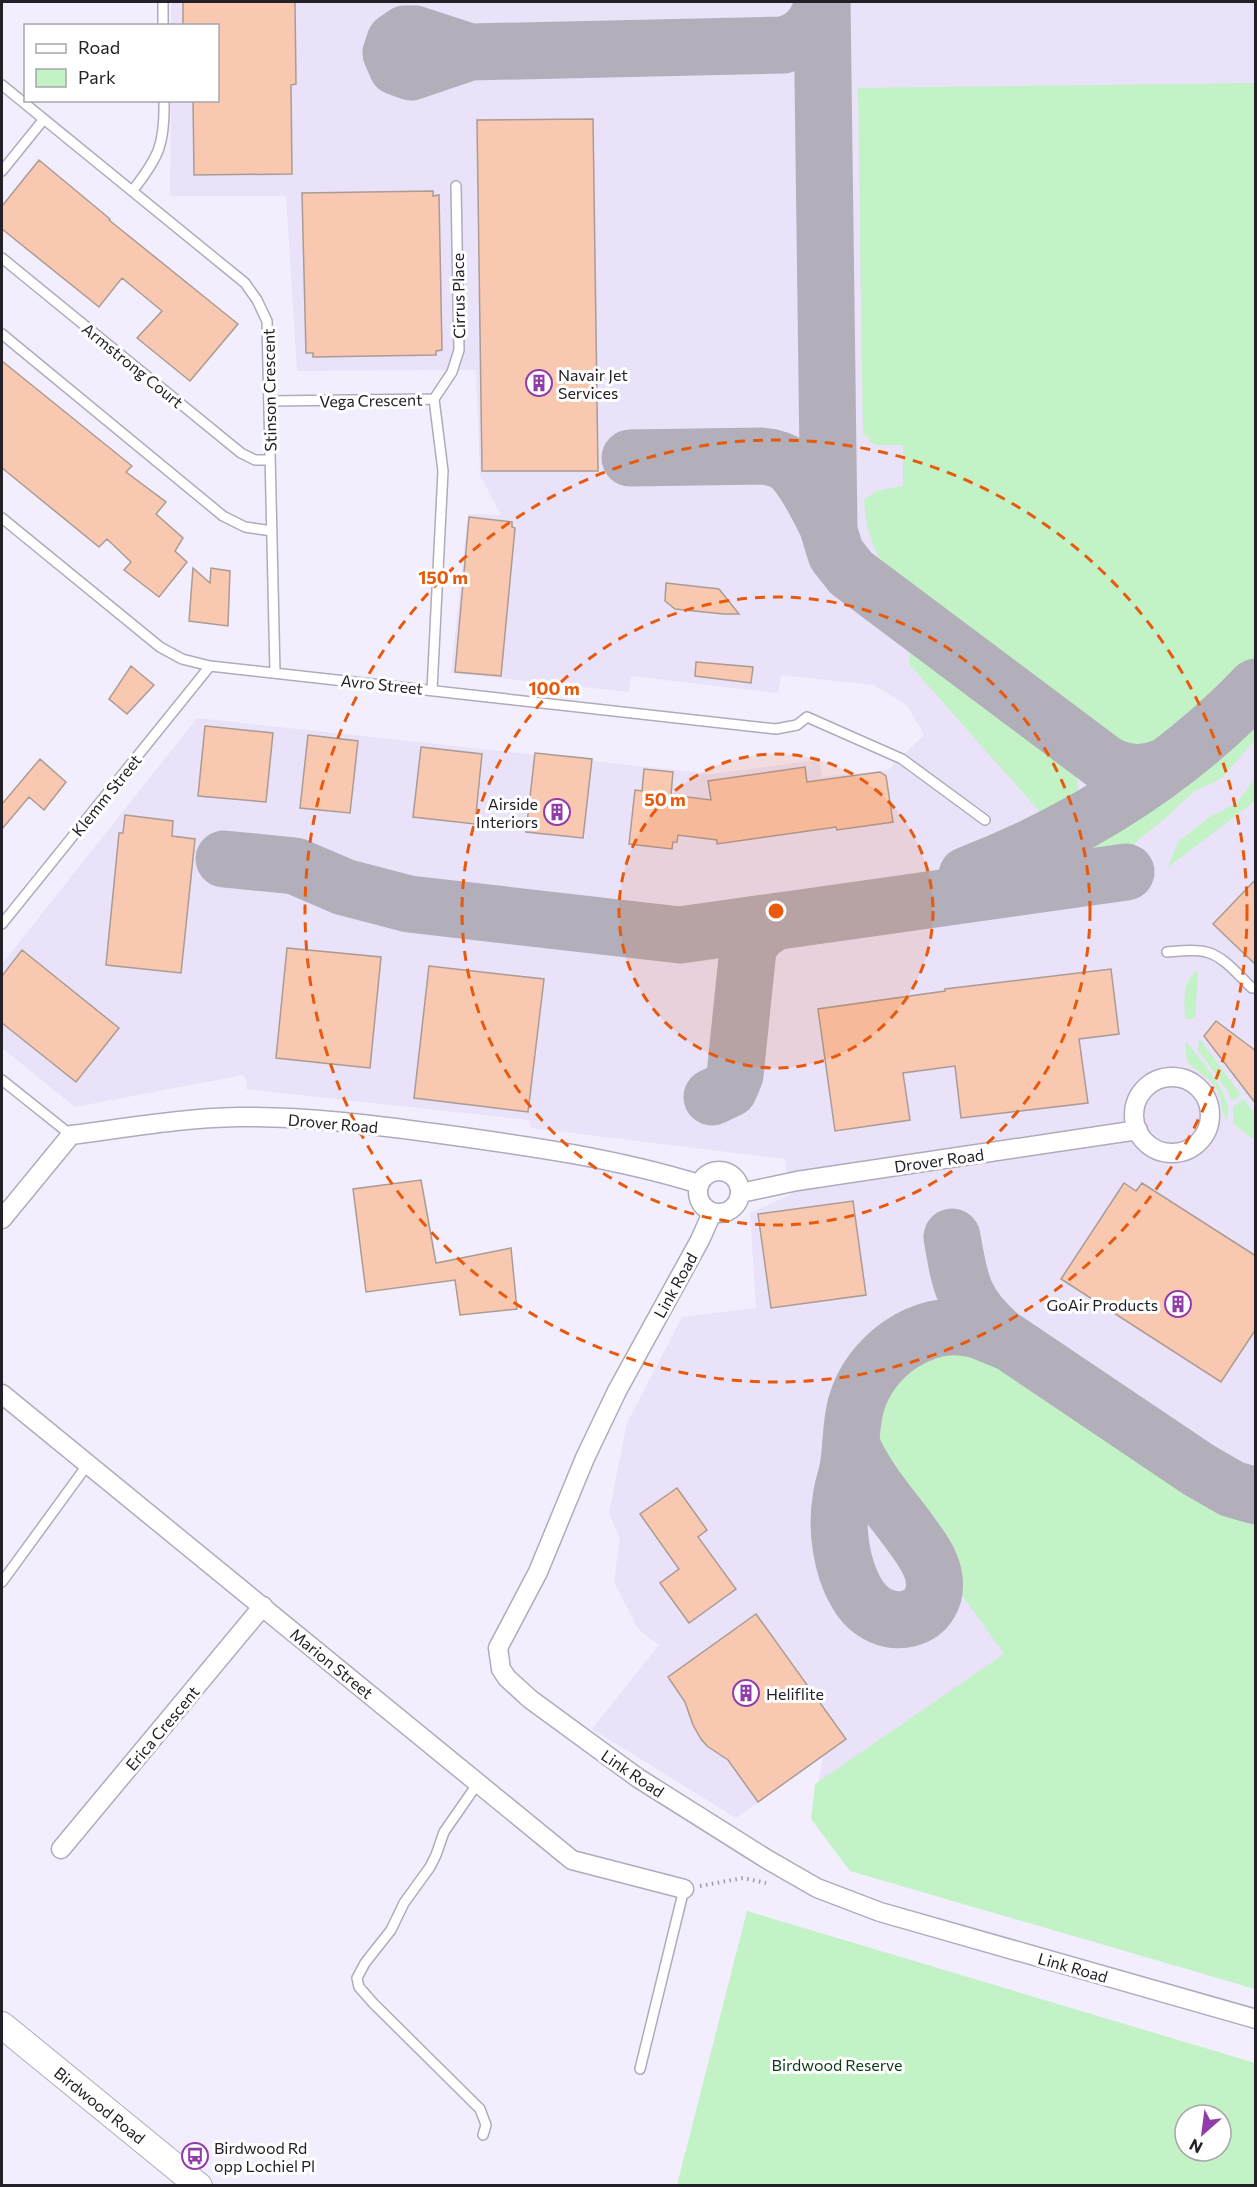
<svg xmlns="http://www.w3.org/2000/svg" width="1257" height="2187" viewBox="0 0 1257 2187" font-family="Commissioner,sans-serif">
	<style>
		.built { fill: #e9e2f8 }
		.green { fill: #c2f2c6; fill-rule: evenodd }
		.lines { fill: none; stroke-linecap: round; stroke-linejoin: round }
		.taxiway { stroke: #b2aeba; stroke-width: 57 }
		.building { fill: #f9c8b0; stroke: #ab9b93; stroke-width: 1.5 }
		.lane-casing { stroke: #b0abba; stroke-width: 12 }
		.street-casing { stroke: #b0abba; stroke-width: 21 }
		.secondary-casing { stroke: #b0abba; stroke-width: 28 }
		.path { stroke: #9f9ba7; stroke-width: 4; stroke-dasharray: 1.5 4.5; stroke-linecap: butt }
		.lane { stroke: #fff; stroke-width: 9 }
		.street { stroke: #fff; stroke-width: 18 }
		.secondary { stroke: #fff; stroke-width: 26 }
		.ring { fill: none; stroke: #e8590c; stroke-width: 3; stroke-dasharray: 10 8 }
		.labels { text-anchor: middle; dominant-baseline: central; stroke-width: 6; stroke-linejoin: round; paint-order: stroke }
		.street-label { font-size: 16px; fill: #232127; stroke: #fff }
		.poi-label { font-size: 16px; fill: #232127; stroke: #fff; text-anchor: start }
		.park-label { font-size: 16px; fill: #0a3c16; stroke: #fff }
		.centre { fill: #e8590c; stroke: #fff; stroke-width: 3 }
		.ring-label { font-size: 18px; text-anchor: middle; font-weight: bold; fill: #e8590c; stroke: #fff; stroke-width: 6; stroke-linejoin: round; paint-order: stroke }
	</style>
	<rect width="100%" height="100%" fill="#f3eefe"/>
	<path class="built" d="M 171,2 L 1255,2 L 1255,1989 L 812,1819 L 823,1757 L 736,1818 L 592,1729 L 659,1645 L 639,1630 L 614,1582 L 620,1538 L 609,1513 L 627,1423 L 682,1317 L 756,1308 L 750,1213 L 790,1195 L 785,1159 L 532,1128 L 528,1120 L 246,1089 L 247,1081 L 243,1075 L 75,1107 L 2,1048 L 2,964 L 197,718 L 712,774 L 819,760 L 822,777 L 888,770 L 924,735 L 907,705 L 874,685 L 781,675 L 778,693 L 631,676 L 629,692 L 451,673 L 468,514 L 501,515 L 480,475 L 476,370 L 297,371 L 286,196 L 170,196 L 171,101 L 218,100 L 218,26 L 171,25 Z"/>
	<path class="green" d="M 1255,83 L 1255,658 C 1234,680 1182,739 1154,748 C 1140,752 1130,748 1117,743 L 893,574 C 872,554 866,528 864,500 L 876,491 L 903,486 L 903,445 L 876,445 L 869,442 L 869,437 L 863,436 L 858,88 Z
		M 909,647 L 915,647 L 1068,763 C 1086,785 1077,808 1051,817 L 1040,812 L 910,665 Z
		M 1255,713 L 1255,740 L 1222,778 L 1193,792 L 1169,815 L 1137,841 L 1132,847 L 1125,851 L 1081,859 L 1080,856 L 1091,839 L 1180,780 L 1212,754 Z
		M 1255,778 L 1255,801 L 1168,867 L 1178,842 L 1208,818 L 1237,803 Z
		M 1196,971 L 1198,974 L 1195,1019 L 1185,1019 C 1185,1000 1181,985 1196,971 Z
		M 1199,1038 L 1241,1095 L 1232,1101 L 1228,1092 L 1198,1050 Z
		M 1185,1040 C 1197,1057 1238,1100 1226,1119 C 1221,1112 1222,1101 1218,1092 C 1211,1077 1198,1073 1187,1062 Z
		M 1244,1099 L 1255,1115 L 1255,1140 L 1233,1124 L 1233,1107 Z
		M 959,1341 L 990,1350 L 1211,1500 L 1245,1514 L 1255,1516 L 1255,1989 L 850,1871 L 811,1819 L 815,1784 L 1004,1654 L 870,1465 C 860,1428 863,1404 886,1373 C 893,1364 902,1353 913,1347 C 927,1341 944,1341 959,1341 Z
		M 747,1911 L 1255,2063 L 1255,2185 L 677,2185 ZM 1185,2115 L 1221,2115 L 1221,2151 L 1185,2151 Z"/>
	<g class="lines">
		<path class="taxiway" d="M 822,2 L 829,531 L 836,554 L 851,573 L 1106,764 C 1127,775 1147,775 1168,765
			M 470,52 L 415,34 L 405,34 L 395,41 L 391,53 L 397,67 L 411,72 L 470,52 L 783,45 C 804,40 817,26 822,5
			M 630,458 L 762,456 C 772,457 781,459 789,465 C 802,474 822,514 829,529
			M 224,859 L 295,866 L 344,887 L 409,904 L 680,935 L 1126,872
			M 967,875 C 1076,833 1175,772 1256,687
			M 712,1097 L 729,1089 L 735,1075 L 748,949 C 754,935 763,927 778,921
			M 952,1237 C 960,1284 963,1304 1000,1336 L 1199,1470 L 1232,1489 L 1256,1496
			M 851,1444 C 864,1476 888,1503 908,1530 C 918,1544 929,1557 933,1573 C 945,1622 882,1639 856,1592 C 841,1566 836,1528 841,1499 C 842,1489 846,1479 848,1468 C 852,1447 850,1426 856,1405 C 869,1357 922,1317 974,1329 C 985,1332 997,1338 1008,1342"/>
	</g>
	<path class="building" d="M 183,2 L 295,2 L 296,84 L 291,85 L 292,174 L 194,175 L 193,100 L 218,100 L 218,26 L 183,26 Z
		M 593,119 L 598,471 L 482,471 L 477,120 Z
		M 39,160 L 110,219 L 109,220 L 238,324 L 190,381 L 137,338 L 162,311 L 122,278 L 99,307 L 2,229 L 2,206 Z
		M 433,191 L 433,196 L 439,195 L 442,350 L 436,351 L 436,355 L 313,357 L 313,353 L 306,353 L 302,193 Z
		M 2,361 L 132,466 L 126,472 L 166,502 L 156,514 L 183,538 L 175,551 L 187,562 L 159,597 L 124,570 L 131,562 L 107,539 L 99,547 L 2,468 Z
		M 469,517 L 512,522 L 512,527 L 515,528 L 501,676 L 455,672 Z
		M 193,568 L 210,583 L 211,568 L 230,571 L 228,626 L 189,621 Z
		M 666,583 L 719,589 L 739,614 L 724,614 L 675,609 L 665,601 Z
		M 696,662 L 753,667 L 751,683 L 695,676 Z
		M 131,666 L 154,685 L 127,714 L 109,699 Z
		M 205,726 L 273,733 L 266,802 L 198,796 Z
		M 308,735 L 358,741 L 350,813 L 300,808 Z
		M 421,747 L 482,754 L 475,824 L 413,817 Z
		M 535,753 L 592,759 L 583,838 L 526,832 Z
		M 40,759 L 66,782 L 44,810 L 29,797 L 2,829 L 2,804 Z
		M 805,767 L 807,782 L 880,772 L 886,776 L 893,822 L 837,830 L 836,827 L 717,844 L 717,840 L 678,835 L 677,842 L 673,842 L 672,849 L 629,844 L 635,790 L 642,791 L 644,769 L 673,772 L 671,795 L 711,800 L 708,781 Z
		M 125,815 L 173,821 L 172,836 L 195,839 L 181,973 L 106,965 L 119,833 L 123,833 Z
		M 1256,879 L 1256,965 L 1213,924 Z
		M 287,948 L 381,957 L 370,1068 L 276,1058 Z
		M 22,950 L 119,1028 L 76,1082 L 2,1023 L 2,976 Z
		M 429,966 L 544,979 L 528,1112 L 414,1098 Z
		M 1111,969 L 1119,1034 L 1079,1039 L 1088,1103 L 961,1118 L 955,1066 L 903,1073 L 910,1120 L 835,1131 L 818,1009 L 945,991 L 945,989 Z
		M 1216,1021 L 1256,1051 L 1256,1104 L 1204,1036 Z
		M 421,1180 L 436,1263 L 511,1248 L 517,1309 L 460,1315 L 455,1280 L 366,1292 L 353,1189 Z
		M 1124,1183 L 1136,1191 L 1142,1183 L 1256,1256 L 1256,1329 L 1221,1382 L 1061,1279 Z
		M 853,1201 L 866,1295 L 771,1308 L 758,1214 Z
		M 677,1488 L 707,1530 L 698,1537 L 736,1589 L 689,1623 L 660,1583 L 679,1569 L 640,1514 Z
		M 756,1614 L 846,1739 L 758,1802 L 728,1760 L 707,1746 L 701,1739 L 693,1725 L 685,1702 L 668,1677 Z"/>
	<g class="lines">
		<defs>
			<path id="lane" d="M 163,2 L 163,26
				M 2,85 L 245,283 L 257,300 L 267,321 L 275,673
				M 2,171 L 44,119
				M 133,190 C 159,157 165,144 164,100
				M 2,258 L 241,453 L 255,460 L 270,460
				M 2,334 L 223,516 L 245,527 L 272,531
				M 434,399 L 452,372 L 459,350 L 456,186
				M 269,401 L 434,399 L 443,471 L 432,690
				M 2,518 L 160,647 L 182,659 L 210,666 L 776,729 L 797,725 L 807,717 L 902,759 L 985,820
				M 2,924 L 210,666
				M 1167,952 C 1180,951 1195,949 1206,952 C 1224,956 1239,976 1252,988
				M 2,1080 L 71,1135
				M 2,1582 L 88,1464
				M 478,1783 L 444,1832 L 436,1855 L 430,1867 L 404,1903 L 391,1930 L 365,1963 L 357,1978 L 359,1987 L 373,2003 L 480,2109 L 486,2125 L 483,2135
				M 640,2069 L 684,1889"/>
			<path id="street" d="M1134 1115a38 38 0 1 1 76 0a38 38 0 1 1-76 0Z
				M698 1192a21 21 0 1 1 42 0a21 21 0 1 1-42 0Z
				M 741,1193 L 797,1181 L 1138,1130
				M 712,1213 L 700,1240 L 617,1391 L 585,1458 L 538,1572 L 498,1648 L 501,1669 L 507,1678 L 530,1699 L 638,1778 L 765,1858 L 817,1888 L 880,1912 L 1256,2019
				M 2,1219 L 71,1135 C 126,1128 182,1118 238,1117 C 306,1116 374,1125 441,1134 C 528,1146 615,1158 699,1184
				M 2,1394 L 572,1860 L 684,1889
				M 61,1849 L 263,1606"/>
			<path id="secondary" d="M 2,2025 L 199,2186"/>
		</defs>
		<use href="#lane" class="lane-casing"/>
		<use href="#street" class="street-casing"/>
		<use href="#secondary" class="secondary-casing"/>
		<path class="path" d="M 700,1886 L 743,1878 L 766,1883"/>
		<use href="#lane" class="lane"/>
		<use href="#street" class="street"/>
		<use href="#secondary" class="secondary"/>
	</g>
	<circle cx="776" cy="911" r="157" fill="#e8590c" fill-opacity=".12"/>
	<g class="ring">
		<circle cx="776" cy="911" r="157"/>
		<circle cx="776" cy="911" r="314"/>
		<circle cx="776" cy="911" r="471"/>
	</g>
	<defs>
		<symbol id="building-ring" viewBox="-11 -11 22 22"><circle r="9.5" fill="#fff" stroke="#913caa" stroke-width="1.5"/><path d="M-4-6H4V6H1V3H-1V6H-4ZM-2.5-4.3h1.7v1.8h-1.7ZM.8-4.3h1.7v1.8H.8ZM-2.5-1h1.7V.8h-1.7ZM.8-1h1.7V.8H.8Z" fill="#913caa"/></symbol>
		<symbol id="bus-ring" viewBox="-11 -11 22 22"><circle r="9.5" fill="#fff" stroke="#913caa" stroke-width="1.5"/><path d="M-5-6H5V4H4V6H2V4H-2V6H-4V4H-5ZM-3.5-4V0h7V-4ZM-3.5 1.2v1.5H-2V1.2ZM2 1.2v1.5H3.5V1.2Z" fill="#913caa"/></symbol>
	</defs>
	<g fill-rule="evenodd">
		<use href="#building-ring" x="524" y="368" width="30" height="30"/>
		<use href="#building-ring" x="542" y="797" width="30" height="30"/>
		<use href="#building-ring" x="1163" y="1289" width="30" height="30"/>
		<use href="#building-ring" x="731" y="1678" width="30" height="30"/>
		<use href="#bus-ring" x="180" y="2141" width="30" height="30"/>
	</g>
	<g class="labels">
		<g class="street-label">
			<text transform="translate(458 296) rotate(-91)">Cirrus Place</text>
			<text transform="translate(133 365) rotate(39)">Armstrong Court</text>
			<text transform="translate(269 390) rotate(-91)">Stinson Crescent</text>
			<text transform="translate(371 400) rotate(-1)">Vega Crescent</text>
			<text transform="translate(382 684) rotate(6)">Avro Street</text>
			<text transform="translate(106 795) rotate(-51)">Klemm Street</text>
			<text transform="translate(333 1123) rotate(5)">Drover Road</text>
			<text transform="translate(939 1160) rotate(-8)">Drover Road</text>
			<text transform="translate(675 1285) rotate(-61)">Link Road</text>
			<text transform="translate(332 1663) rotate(39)">Marion Street</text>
			<text transform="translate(162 1728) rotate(-50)">Erica Crescent</text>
			<text transform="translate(633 1773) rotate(34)">Link Road</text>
			<text transform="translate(1073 1967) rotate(16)">Link Road</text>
			<text transform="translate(100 2105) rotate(39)">Birdwood Road</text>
		</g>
		<g class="poi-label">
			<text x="558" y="374">Navair Jet<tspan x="558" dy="18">Services</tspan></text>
			<text x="538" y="803" text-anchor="end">Airside<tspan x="538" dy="18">Interiors</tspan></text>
			<text x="1158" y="1304" text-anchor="end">GoAir Products</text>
			<text x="766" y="1693">Heliflite</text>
			<text x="214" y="2147">Birdwood Rd<tspan x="214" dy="18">opp Lochiel Pl</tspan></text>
		</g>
		<g class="park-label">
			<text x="837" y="2064">Birdwood Reserve</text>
		</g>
	</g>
	<circle cx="776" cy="911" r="9" class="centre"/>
	<g class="ring-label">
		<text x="443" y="584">150 m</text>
		<text x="554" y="695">100 m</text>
		<text x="665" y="806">50 m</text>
	</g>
	<rect width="1257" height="2187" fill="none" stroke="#232127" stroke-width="6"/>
	<rect x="24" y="24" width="195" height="78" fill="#ffffff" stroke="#a7a6a9" stroke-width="1.5"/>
	<rect x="36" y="44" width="30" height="9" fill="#ffffff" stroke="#a7a6a9" stroke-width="1.5"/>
	<text x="78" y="54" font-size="18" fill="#232127">Road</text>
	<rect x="36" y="69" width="30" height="18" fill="#c2f2c6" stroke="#a7a6a9" stroke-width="1.5"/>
	<text x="78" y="84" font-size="18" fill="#232127">Park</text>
	<g transform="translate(1203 2133) rotate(208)"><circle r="28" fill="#ffffff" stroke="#a7a6a9" stroke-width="1.5"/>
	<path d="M0-4.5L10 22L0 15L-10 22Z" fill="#913caa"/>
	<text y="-9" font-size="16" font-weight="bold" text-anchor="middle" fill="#232127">N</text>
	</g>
</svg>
